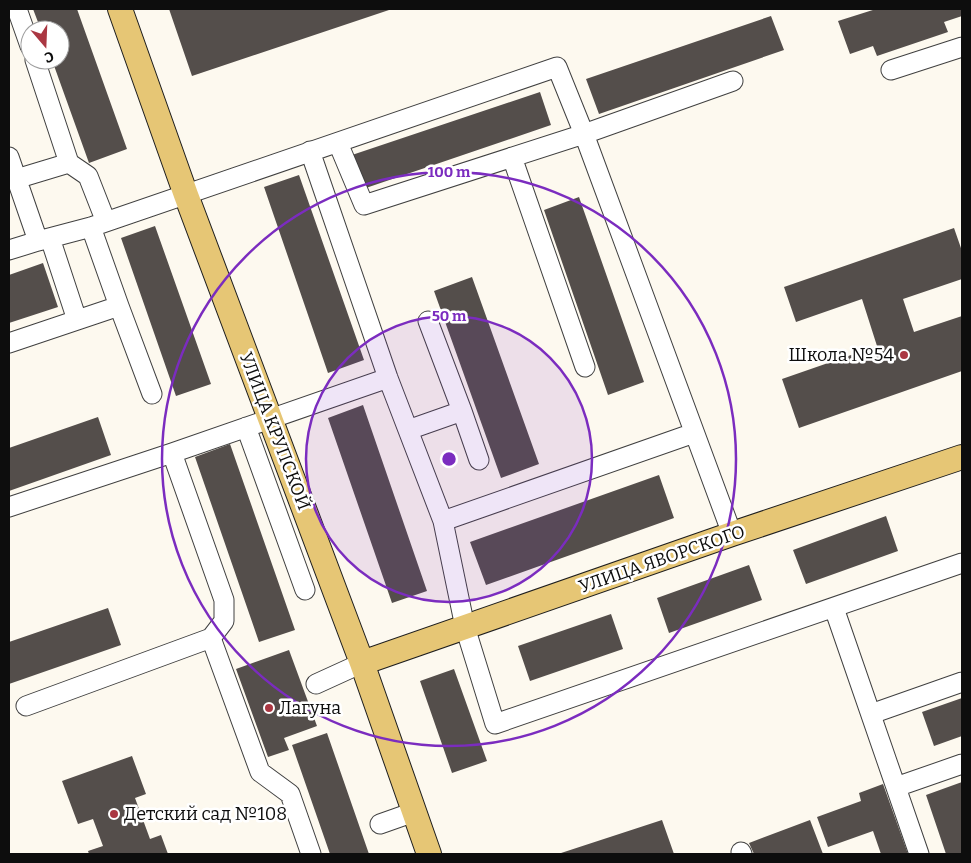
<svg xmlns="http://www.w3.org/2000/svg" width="971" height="863" viewBox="0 0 971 863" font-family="Bitter,serif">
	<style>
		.building { fill: #544e4b }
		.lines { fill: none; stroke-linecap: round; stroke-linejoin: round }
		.minor-casing { stroke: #404040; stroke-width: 21 }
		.major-casing { stroke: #1e1e1e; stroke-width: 26 }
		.minor { stroke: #fff; stroke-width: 19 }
		.major { stroke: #e6c675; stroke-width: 24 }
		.ring { fill: none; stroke: #7b2cbf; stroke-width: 2.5 }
		.poi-dot { fill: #aa3742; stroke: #fff; stroke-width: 2 }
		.labels { text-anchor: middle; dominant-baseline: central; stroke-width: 5; stroke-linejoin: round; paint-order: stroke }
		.poi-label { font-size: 18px; fill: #0d0d0d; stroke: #fff; text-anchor: start }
		.street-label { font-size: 18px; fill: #0d0d0d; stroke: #fff }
		.centre { fill: #7b2cbf; stroke: #fff; stroke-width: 2.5 }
		.ring-label { font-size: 15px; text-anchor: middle; font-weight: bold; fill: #7b2cbf; stroke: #fff; stroke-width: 5; stroke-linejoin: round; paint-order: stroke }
	</style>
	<rect width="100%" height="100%" fill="#fdf9ef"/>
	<path class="building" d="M 33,9 L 77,9 L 127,149 L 89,163 L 52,60 L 60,60 L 60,30 L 41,30 Z
		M 169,9 L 392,9 L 192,76 Z
		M 876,9 L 962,9 L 962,16 L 944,22 L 948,32 L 877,56 L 873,46 L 850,54 L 838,21 Z
		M 771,16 L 784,50 L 599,114 L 586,79 Z
		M 540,92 L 551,125 L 360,190 L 349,156 Z
		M 299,175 L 364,360 L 328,373 L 264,187 Z
		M 579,197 L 644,382 L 608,395 L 544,210 Z
		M 155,226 L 211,384 L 176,396 L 121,238 Z
		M 954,228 L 962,251 L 962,279 L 903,299 L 914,332 L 962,316 L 962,371 L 799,428 L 782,379 L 877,346 L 862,299 L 796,322 L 784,287 Z
		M 43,263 L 58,307 L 9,323 L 9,275 Z
		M 472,277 L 539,464 L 501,478 L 434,291 Z
		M 363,405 L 427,591 L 392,603 L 328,418 Z
		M 98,417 L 111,455 L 9,491 L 9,448 Z
		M 230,444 L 295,630 L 259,642 L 195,457 Z
		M 659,475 L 674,518 L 486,585 L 470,542 Z
		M 886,516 L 898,551 L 806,584 L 793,550 Z
		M 749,565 L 762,600 L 669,633 L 657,598 Z
		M 108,608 L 121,645 L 9,684 L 9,642 Z
		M 611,614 L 623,649 L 530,681 L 518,646 Z
		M 289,650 L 317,726 L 284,738 L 289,750 L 268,757 L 236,669 Z
		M 454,669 L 487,761 L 452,773 L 420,681 Z
		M 962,698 L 962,736 L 934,746 L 922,712 Z
		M 327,733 L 369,854 L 330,854 L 292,745 Z
		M 132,756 L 146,794 L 135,798 L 150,839 L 161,835 L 168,854 L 89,854 L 88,851 L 103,846 L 93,819 L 78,824 L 62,781 Z
		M 962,782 L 962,854 L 946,854 L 926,795 Z
		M 883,784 L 908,854 L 881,854 L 873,831 L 828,847 L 817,817 L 861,801 L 859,793 Z
		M 662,820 L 674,854 L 558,854 Z
		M 810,820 L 823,854 L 754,854 L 749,843 Z"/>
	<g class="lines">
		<defs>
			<path id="minor" d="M 17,9 L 30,46
				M 35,60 L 69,163 L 88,176 L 106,222
				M 891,70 L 962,47
				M 338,143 L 364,205 L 584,134 L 732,534
				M 310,151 L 388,378 L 443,521 L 465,627 L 495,724 L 962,563
				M 9,157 L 38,241
				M 512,157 L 585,367
				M 16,179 L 69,163
				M 91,227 L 119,306 L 152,394
				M 50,238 L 77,320
				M 9,250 L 38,241 L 91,227 L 557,67 L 584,134 L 733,81
				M 428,321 L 462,411
				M 9,343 L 119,306
				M 246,427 L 305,590
				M 408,430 L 462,411 L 479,460
				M 9,507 L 172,453 L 388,378
				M 443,521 L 694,433
				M 834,608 L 919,854
				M 211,638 L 260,772 L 290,794 L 311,854
				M 316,684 L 362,663
				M 26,706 L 211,638 L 224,621 L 224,600 L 172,453
				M 871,714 L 962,682
				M 896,787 L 962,764
				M 380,824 L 414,812
				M 741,852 L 742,854"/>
			<path id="major" d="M 120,9 L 186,195 L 362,663 L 429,854
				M 362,663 L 732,534 L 962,457"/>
		</defs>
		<use href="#minor" class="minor-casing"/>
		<use href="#major" class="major-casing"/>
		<use href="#minor" class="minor"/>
		<use href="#major" class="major"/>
	</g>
	<circle cx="449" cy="459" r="143" fill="#7b2cbf" fill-opacity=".12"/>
	<g class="ring">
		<circle cx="449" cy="459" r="143"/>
		<circle cx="449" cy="459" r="287"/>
	</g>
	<g class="poi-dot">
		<circle cx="904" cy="355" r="5"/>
		<circle cx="269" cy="708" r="5"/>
		<circle cx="114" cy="814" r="5"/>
	</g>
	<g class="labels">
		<g class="poi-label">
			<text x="894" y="355" text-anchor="end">Школа №54</text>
			<text x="279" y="708">Лагуна</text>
			<text x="124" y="814">Детский сад №108</text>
		</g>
		<g class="street-label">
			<text transform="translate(275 431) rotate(69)">УЛИЦА КРУПСКОЙ</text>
			<text transform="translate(662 559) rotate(-19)">УЛИЦА ЯВОРСКОГО</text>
		</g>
	</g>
	<circle cx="449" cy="459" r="8" class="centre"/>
	<g class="ring-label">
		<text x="449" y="177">100 m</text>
		<text x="449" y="321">50 m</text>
	</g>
	<rect width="971" height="863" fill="none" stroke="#0d0d0d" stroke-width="20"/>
	<g transform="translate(45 45) rotate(161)"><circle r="24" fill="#ffffff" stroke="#9e9e9e"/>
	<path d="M0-4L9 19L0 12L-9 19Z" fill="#aa3742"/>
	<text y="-8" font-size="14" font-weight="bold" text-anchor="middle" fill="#0d0d0d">С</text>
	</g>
</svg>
